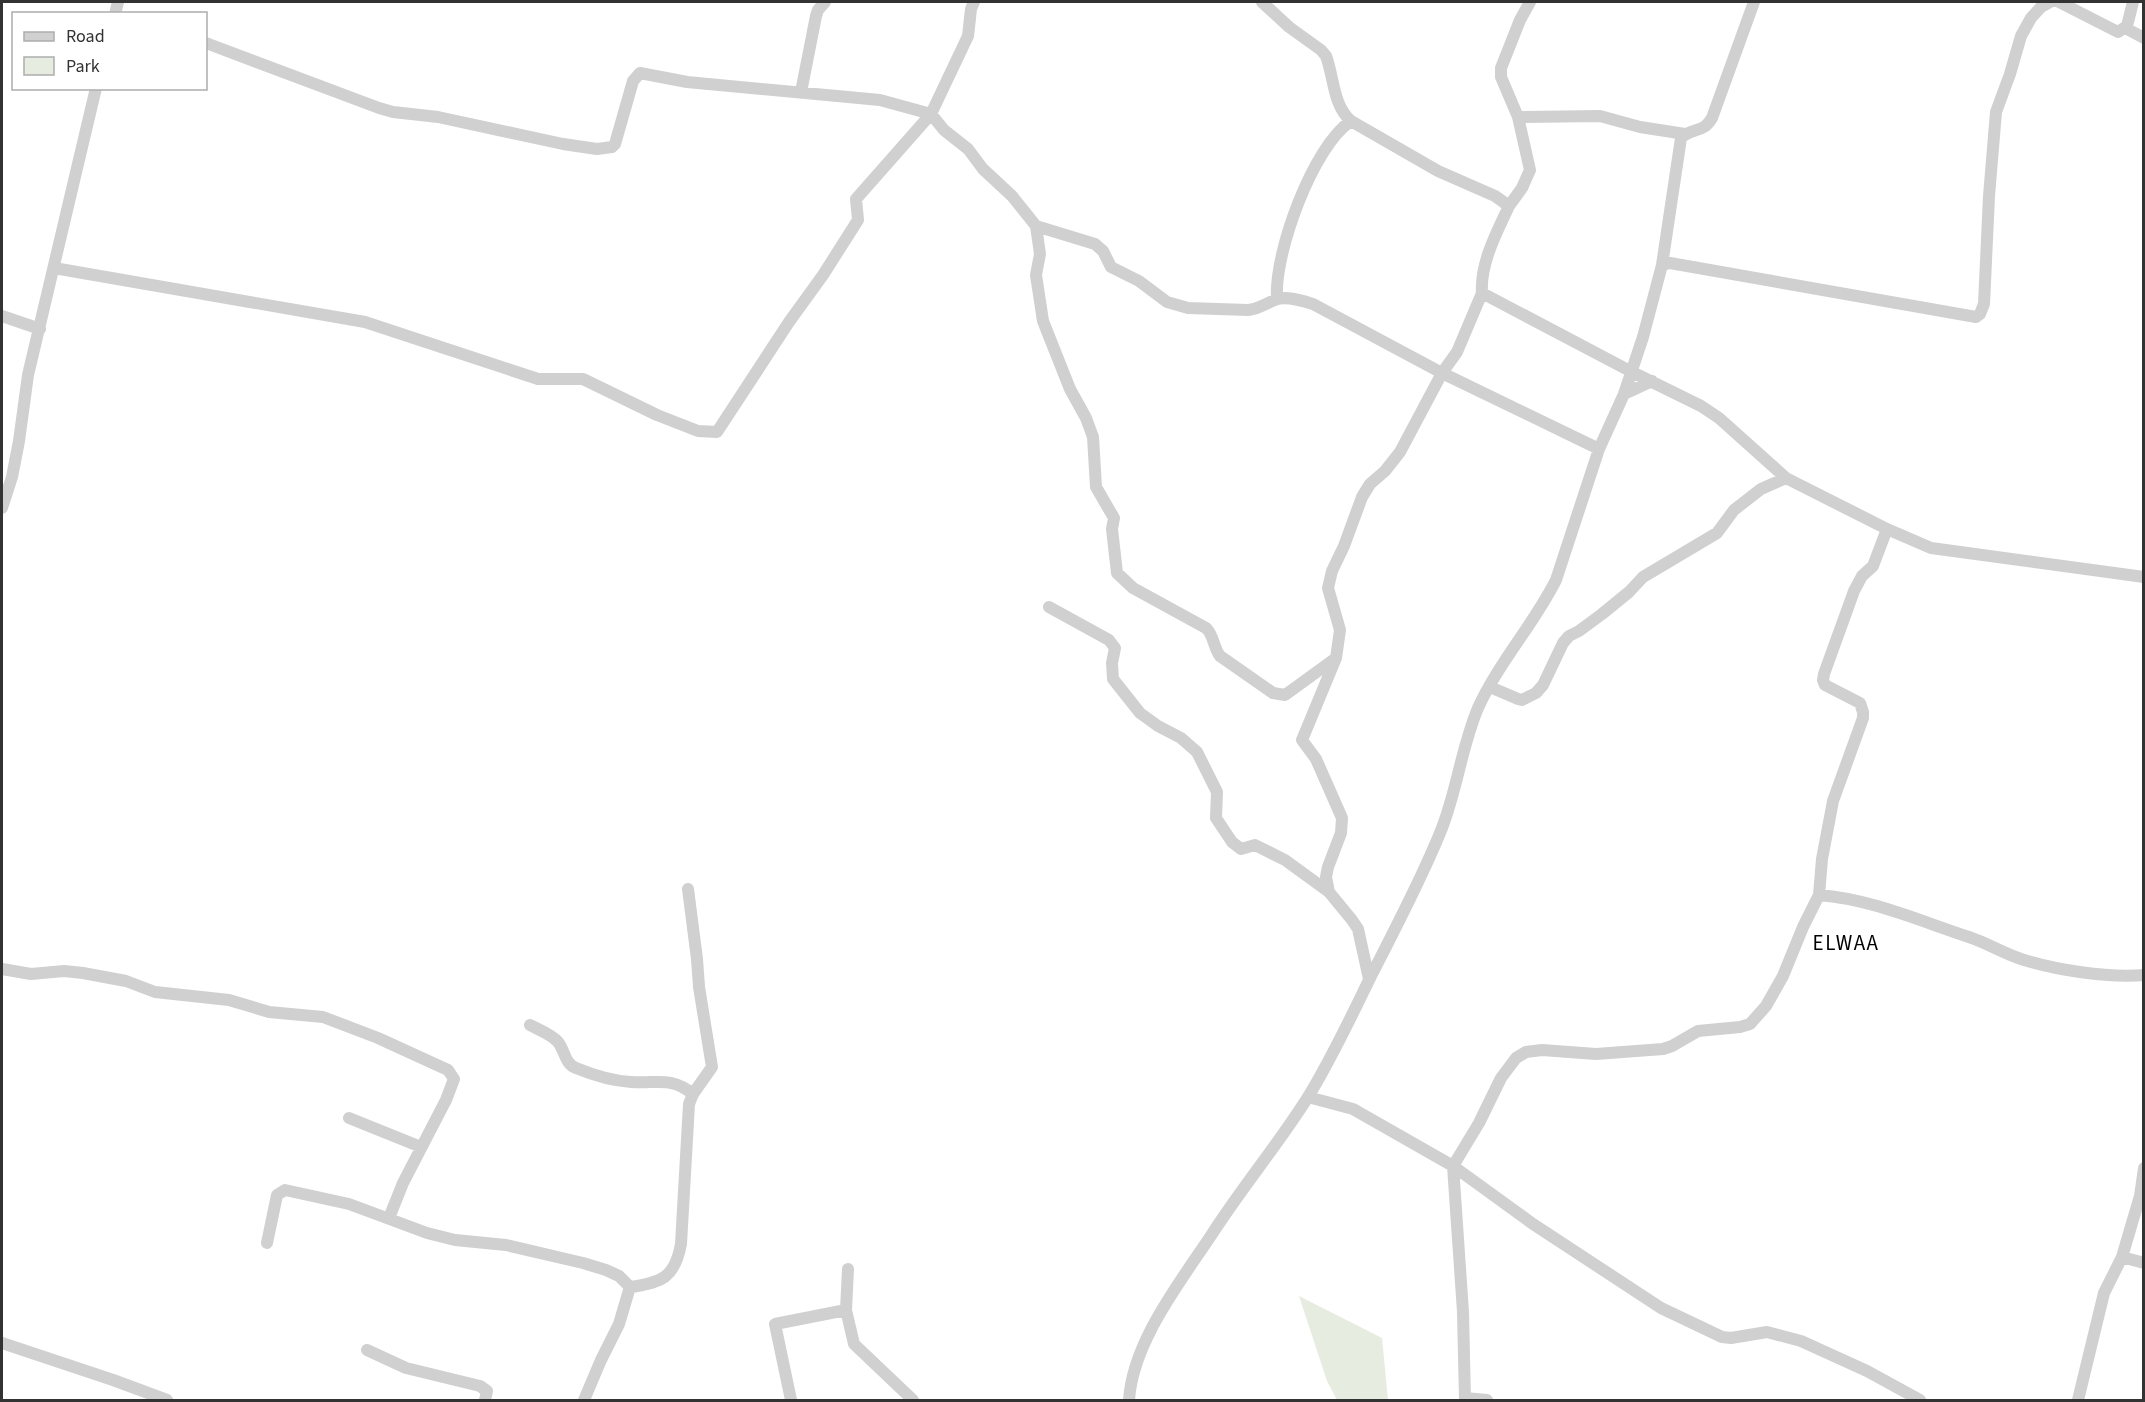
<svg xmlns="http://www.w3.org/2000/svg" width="2145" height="1402" viewBox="0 0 2145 1402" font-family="'Source Sans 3',sans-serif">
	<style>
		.green { fill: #e6ecdf }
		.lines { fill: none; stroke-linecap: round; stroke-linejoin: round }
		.street { stroke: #d0d0d0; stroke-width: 12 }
		.labels { text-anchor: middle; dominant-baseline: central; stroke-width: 6; stroke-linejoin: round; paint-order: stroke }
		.quarter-label { font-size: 21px; letter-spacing: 1.5px; fill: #000; stroke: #fff }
	</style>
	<rect width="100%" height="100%" fill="#fff"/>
	<path class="green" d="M 1299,1296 L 1382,1338 L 1388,1400 L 1337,1400 L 1327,1381 Z"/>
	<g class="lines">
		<path class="street" d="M 1262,2 L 1289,27 L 1321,50 L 1326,56 C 1334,77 1333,106 1351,121 L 1438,171 L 1495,196 L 1509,206 C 1497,232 1480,263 1482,293 L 1632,372 L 1701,406 L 1719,418 L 1786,478 L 1887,529 L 1931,548 L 2144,577
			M 2059,2 L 2118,32 L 2127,26 L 2133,2
			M 115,14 L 118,2
			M 2127,26 L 2129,30 L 2144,38
			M 206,43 L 379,108 L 393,112 L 438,117 L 563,144 L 597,149 L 612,147 L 615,144 L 633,81 L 640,73 L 687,82 L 880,100 L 931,114 L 944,130 L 968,149 L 983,169 L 1012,196 L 1036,226 L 1040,254 L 1036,275 L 1043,321 L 1070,389 L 1086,418 L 1093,437 L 1096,487 L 1114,518 L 1112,529 L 1117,573 L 1133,588 L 1206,628 C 1214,635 1213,647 1220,656 L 1273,693 L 1285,695 L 1336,658
			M 801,92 L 816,16 L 818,10 L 825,2
			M 1518,117 L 1600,116 L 1640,127 L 1685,134
			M 1509,206 L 1522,188 L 1530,170 L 1518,117 L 1501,77 L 1501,68 L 1520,20 L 1530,2
			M 1036,226 L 1095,244 L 1103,251 L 1111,267 L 1139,281 L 1167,302 L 1188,308 L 1248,310 C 1258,309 1265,304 1275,300 C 1285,295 1303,301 1313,304 L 1442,373 L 1599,449
			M 1662,265 L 1681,138 C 1692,127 1703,134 1712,118 L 1754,2
			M 54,268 L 365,322 L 538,379 L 583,379 L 657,415 L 698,431 L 717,432 L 789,322 L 823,275 L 858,220 L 856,199 L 931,114 L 968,36 L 971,9 L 974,2
			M 1277,298 C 1274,253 1313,146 1351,121
			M 2,316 L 40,329
			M 1624,394 L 1652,381
			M 2,508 L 12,477 L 19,441 L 28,375 L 96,88
			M 1049,607 L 1109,640 L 1115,648 L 1112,663 L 1113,679 L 1140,713 L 1158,726 L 1181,738 L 1197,752 L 1217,792 L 1216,818 L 1232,842 L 1241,849 L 1255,845 L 1285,860 L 1329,892
			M 1490,687 L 1518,699 L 1522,700 L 1536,693 L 1543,685 L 1563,643 L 1569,636 L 1579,631 L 1602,614 L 1629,592 L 1643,577 L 1717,533 L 1734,510 L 1761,489 L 1786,478
			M 1819,895 C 1871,899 1920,921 1969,937 C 1987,943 2003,953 2021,959 C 2056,970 2106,978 2144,975
			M 2,969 L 31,974 L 64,971 L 83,973 L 126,981 L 155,992 L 229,1000 L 269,1012 L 323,1017 L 378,1038 L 448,1070 L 454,1079 L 446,1100 L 403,1183 L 389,1218
			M 1369,979 L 1358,929 L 1352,920 L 1329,892 L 1326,877 L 1328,867 L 1341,833 L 1342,818 L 1316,759 L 1302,740 L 1336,658 L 1340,630 L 1328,588 L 1332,571 L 1344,546 L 1362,497 L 1370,484 L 1385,471 L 1400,452 L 1442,373 L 1457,352 L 1482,293
			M 530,1025 C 539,1030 551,1034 558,1042 C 565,1051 565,1064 576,1068 C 593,1075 614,1081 631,1082 C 657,1084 671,1076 693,1094
			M 1308,1097 L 1353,1109 L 1453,1166 L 1533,1224 L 1661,1308 L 1722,1337 L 1731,1338 L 1767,1332 L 1801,1341 L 1867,1371 L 1920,1400
			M 349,1118 L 421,1147
			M 267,1243 L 277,1195 L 285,1190 L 349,1204 L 427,1233 L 455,1240 L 506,1245 L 583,1263 L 606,1270 L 619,1276 L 630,1287
			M 2122,1257 L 2144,1263
			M 848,1269 L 846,1310 L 854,1344 L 913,1400
			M 630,1287 C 662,1283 675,1277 681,1244 L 689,1104 L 693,1094 L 712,1067 L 699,987 L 697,959 L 688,889
			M 2,1343 L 113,1380 L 167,1400
			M 367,1350 L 406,1368 L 480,1386 L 487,1391 L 485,1400
			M 1465,1398 L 1487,1400
			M 584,1400 L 601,1360 L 619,1324 L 630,1287
			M 791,1400 L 775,1324 L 846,1310
			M 1129,1400 C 1133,1340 1182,1280 1214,1231 C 1244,1185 1279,1143 1308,1097 C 1332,1058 1351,1017 1371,976 C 1395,929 1420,882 1440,833 C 1457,792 1461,748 1478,708 C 1499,662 1534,624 1556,580 L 1599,449 L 1624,394 L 1643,337 L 1662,265 L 1670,263 L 1976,317 L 1980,314 L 1984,304 L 1989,196 L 1996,112 L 2010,74 L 2021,36 L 2031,18 L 2041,7 L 2050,2
			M 1465,1400 L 1463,1312 L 1453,1166 L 1479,1123 L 1501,1078 L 1516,1058 L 1526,1052 L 1542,1050 L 1596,1054 L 1663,1049 L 1672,1046 L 1698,1031 L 1740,1027 L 1750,1024 L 1766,1006 L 1783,976 L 1803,927 L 1819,895 L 1822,859 L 1833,801 L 1863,718 L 1863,712 L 1860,703 L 1825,685 L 1823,680 L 1824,674 L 1854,591 L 1862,576 L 1873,566 L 1887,529
			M 2078,1400 L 2104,1293 L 2122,1257 L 2140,1196 L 2144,1168"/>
	</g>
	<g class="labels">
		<g class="quarter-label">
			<text x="1846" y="943">ELWAA</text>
		</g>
	</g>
	<rect width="2145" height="1402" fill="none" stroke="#333333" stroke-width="6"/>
	<rect x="12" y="12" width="195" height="78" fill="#ffffff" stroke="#adadad" stroke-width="1.5"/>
	<rect x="24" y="32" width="30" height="9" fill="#d0d0d0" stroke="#adadad" stroke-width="1.5"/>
	<text x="66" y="42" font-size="18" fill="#333333">Road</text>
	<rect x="24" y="57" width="30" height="18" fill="#e6ecdf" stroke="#adadad" stroke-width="1.5"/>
	<text x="66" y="72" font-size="18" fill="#333333">Park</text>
</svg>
